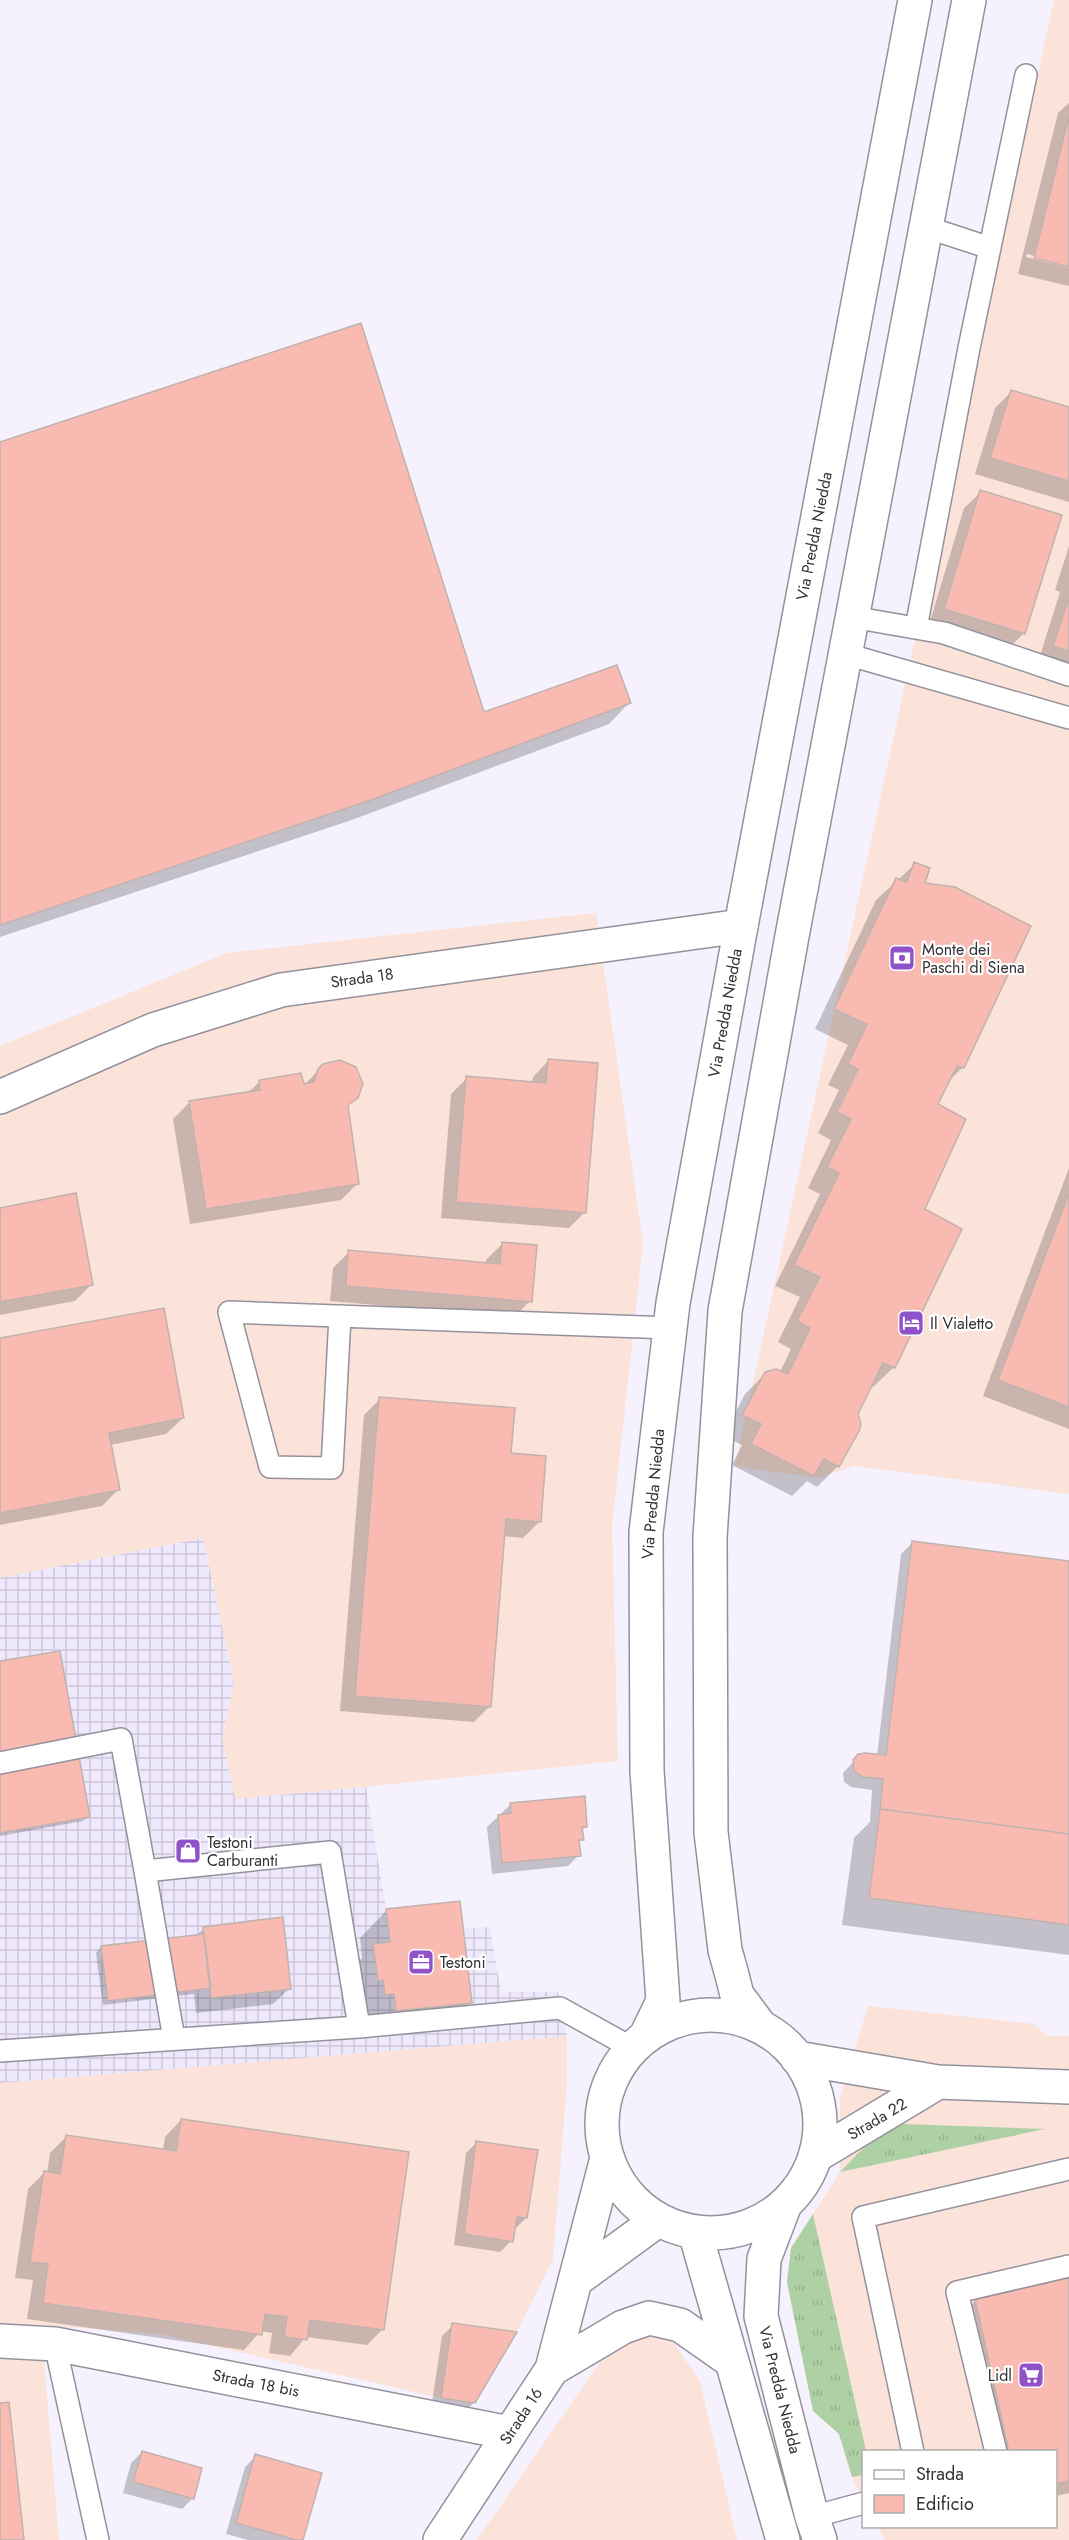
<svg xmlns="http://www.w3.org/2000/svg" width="1069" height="2540" viewBox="0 0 1069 2540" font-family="Jost,sans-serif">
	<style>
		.commercial { fill: #fce3da }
		.industrial { fill: url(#industrial-grid) }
		.grass { fill: url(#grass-tufts) }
		.shadow { fill: #0003 }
		.building { fill: #f9bbb1; stroke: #c0b2af; stroke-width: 1.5 }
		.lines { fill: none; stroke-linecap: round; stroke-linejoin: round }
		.lane-casing { stroke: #94919c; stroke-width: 24 }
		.street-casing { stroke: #94919c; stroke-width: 36 }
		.secondary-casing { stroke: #94919c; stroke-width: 36 }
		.lane { stroke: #fff; stroke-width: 21 }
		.street { stroke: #fff; stroke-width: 33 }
		.secondary { stroke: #fff; stroke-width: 33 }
		.labels { text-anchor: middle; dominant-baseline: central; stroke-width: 4.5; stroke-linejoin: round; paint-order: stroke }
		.street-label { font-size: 16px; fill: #323135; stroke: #fff }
		.poi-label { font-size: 16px; fill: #323135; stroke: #fff; text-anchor: start }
	</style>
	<defs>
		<pattern id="industrial-grid" width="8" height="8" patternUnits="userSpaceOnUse" patternTransform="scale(1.5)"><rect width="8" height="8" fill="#eee8fc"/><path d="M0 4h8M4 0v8" fill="none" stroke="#cdc7d9"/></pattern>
		<pattern id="grass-tufts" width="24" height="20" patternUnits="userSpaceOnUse" patternTransform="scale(1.5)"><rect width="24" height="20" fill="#add0a4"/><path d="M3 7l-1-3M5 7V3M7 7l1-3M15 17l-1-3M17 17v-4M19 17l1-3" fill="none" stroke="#95b38e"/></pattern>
	</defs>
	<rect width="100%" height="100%" fill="#f5f1fd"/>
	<path class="commercial" d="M 1054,0 L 1069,0 L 1069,1494 L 855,1466 L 818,1478 L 735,1466 Z
		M 596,913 L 643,1244 L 612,1526 L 618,1761 L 235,1800 L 222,1738 L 234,1683 L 203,1538 L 0,1578 L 0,1046 L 227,953 Z
		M 868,2006 L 1034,2024 L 1047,2036 L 1069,2036 L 1069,2540 L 885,2540 L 878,2527 L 1056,2526 L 1056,2452 L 864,2452 L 863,2499 L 852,2477 L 839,2434 L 813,2411 L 787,2282 L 791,2248 L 840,2172 L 840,2098 Z
		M 567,2036 L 567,2083 L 553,2259 L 517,2332 L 478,2400 L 470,2404 L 441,2398 L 160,2334 L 41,2325 L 59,2540 L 0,2540 L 0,2083 Z
		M 644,2334 L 670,2338 L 700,2381 L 737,2540 L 477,2540 L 611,2346 Z"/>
	<path class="industrial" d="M 203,1538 L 234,1683 L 222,1738 L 235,1799 L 366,1787 L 386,1909 L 460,1901 L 464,1929 L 490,1927 L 501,1992 L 558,1992 L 567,2036 L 0,2083 L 0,1578 Z"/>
	<path class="grass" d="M 903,2124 L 1045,2129 L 840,2172 L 872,2139 Z
		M 813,2214 L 866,2451 L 864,2452 L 863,2475 L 852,2477 L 839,2434 L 813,2411 L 787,2282 L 791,2248 Z"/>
	<path class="shadow" d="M 1069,103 L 1069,265 L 1027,254 L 1026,257 L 1069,268 L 1069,286 L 1018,274 L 1058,113 Z
		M 1011,392 L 1069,409 L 1069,502 L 975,474 L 995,408 Z
		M 0,443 L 483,714 L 629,703 L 609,724 L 349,821 L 0,937 Z
		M 981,492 L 1024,633 L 1008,649 L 929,625 L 964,508 Z
		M 1069,546 L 1069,672 L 1038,662 L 1060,592 L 1055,590 Z
		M 915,864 L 923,884 L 963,1067 L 947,1083 L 936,1104 L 923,1210 L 894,1367 L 873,1387 L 870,1386 L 856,1414 L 838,1466 L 817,1487 L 807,1481 L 792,1496 L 732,1465 L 742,1445 L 723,1436 L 745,1394 L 766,1373 L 780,1372 L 791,1349 L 778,1342 L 800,1297 L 775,1286 L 820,1194 L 808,1188 L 831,1140 L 818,1133 L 839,1090 L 828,1085 L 848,1045 L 815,1029 L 876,900 Z
		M 549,1060 L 585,1212 L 569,1228 L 441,1218 L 451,1094 L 467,1078 L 532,1083 L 533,1077 Z
		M 324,1065 L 358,1072 L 362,1089 L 346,1108 L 357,1184 L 341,1200 L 190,1224 L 173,1119 L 190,1102 L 247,1094 L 260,1081 L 303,1086 Z
		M 1069,1168 L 1069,1429 L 983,1396 Z
		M 0,1209 L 91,1285 L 75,1301 L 0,1315 Z
		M 502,1244 L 530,1301 L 514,1317 L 330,1301 L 333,1268 L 349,1252 L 486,1264 L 486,1260 Z
		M 0,1340 L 183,1418 L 166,1434 L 110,1445 L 118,1490 L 102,1506 L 0,1525 Z
		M 380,1399 L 510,1454 L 539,1522 L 523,1538 L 504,1536 L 490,1706 L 474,1722 L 340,1711 L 364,1415 Z
		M 912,1543 L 1069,1562 L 1069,1955 L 842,1925 L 854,1838 L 870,1822 L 872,1790 L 851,1787 L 844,1782 L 843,1773 L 859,1756 L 877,1756 L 901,1554 Z
		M 0,1663 L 88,1816 L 83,1821 L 0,1836 Z
		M 511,1804 L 586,1827 L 581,1831 L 582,1840 L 578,1843 L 579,1855 L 568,1866 L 492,1874 L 487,1827 Z
		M 387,1910 L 470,2003 L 443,2030 L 369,2037 L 367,2020 L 347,1973 L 362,1958 L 360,1938 Z
		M 204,1928 L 290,1988 L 273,2004 L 196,2013 L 194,1994 L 103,2005 L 96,1953 L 101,1947 L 196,1936 Z
		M 181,2120 L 383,2329 L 367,2345 L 306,2337 L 290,2356 L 269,2353 L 272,2333 L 261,2331 L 244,2350 L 27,2319 L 33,2280 L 15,2278 L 28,2189 L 44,2173 L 47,2173 L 50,2153 L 66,2137 L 163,2150 L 165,2137 Z
		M 477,2142 L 526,2218 L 515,2229 L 511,2241 L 500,2252 L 454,2245 L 466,2153 Z
		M 1069,2279 L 1069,2493 L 1056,2496 L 1056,2452 L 990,2452 L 960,2316 L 976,2300 Z
		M 453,2325 L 515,2333 L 477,2399 L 466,2411 L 431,2409 L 442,2336 Z
		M 142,2452 L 193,2498 L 182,2509 L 123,2493 L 131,2463 Z
		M 256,2456 L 302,2540 L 248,2540 L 226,2534 L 245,2467 Z"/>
	<path class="building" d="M 1069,116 L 1069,267 L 1034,258 Z
		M 361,323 L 484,712 L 617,665 L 631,703 L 371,800 L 0,925 L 0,442 Z
		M 1011,390 L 1069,407 L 1069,481 L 990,458 Z
		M 980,490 L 1062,515 L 1025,634 L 944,609 Z
		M 1069,597 L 1069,651 L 1053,646 Z
		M 914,862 L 930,868 L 925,883 L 955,887 L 1031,926 L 964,1068 L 957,1066 L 938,1104 L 966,1119 L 925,1209 L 962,1229 L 895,1368 L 883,1363 L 858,1414 L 861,1424 L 859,1431 L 839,1467 L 824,1459 L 814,1476 L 751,1444 L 761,1424 L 742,1415 L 765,1372 L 776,1369 L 788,1374 L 810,1328 L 797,1321 L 820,1277 L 794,1265 L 839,1173 L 827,1167 L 851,1119 L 837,1112 L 858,1069 L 848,1064 L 867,1024 L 834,1009 L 896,878 L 907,882 Z
		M 548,1059 L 598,1063 L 586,1213 L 456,1202 L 466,1076 L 546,1083 Z
		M 340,1060 L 356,1067 L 363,1084 L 358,1098 L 348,1105 L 359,1184 L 206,1209 L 189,1101 L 260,1090 L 259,1080 L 301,1073 L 304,1084 L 314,1082 L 318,1069 L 323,1064 Z
		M 76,1193 L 93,1285 L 0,1302 L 0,1208 Z
		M 1069,1193 L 1069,1407 L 998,1380 Z
		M 502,1242 L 537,1245 L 532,1302 L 346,1286 L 348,1250 L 500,1264 Z
		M 164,1308 L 184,1418 L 109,1433 L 120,1490 L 0,1513 L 0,1338 Z
		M 379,1397 L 515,1408 L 511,1453 L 546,1456 L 541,1522 L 506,1519 L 491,1707 L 355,1696 Z
		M 912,1541 L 1069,1561 L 1069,1834 L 880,1809 L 883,1779 L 863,1777 L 854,1771 L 853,1760 L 858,1754 L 865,1753 L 886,1755 Z
		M 60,1651 L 90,1817 L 0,1833 L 0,1661 Z
		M 585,1796 L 587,1827 L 582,1827 L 584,1840 L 579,1840 L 581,1856 L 502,1863 L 498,1815 L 511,1813 L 510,1803 Z
		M 880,1809 L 1069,1834 L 1069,1925 L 869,1898 Z
		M 460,1901 L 472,2003 L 396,2011 L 394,1994 L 385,1995 L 383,1980 L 378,1981 L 373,1944 L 390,1942 L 386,1909 Z
		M 283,1917 L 291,1989 L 211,1998 L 203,1927 Z
		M 204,1934 L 211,1988 L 108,2001 L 101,1946 Z
		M 181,2119 L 409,2152 L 384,2330 L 310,2320 L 307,2340 L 284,2337 L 287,2317 L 265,2314 L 262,2335 L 43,2303 L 48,2264 L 30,2262 L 44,2171 L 60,2174 L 66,2135 L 176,2151 Z
		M 476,2141 L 538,2150 L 527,2218 L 517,2217 L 513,2242 L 464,2234 Z
		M 1069,2278 L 1069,2481 L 1056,2484 L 1056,2452 L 1009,2452 L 975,2299 Z
		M 452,2323 L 517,2332 L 475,2403 L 441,2398 Z
		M 9,2402 L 24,2540 L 0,2540 L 0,2403 Z
		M 142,2451 L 202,2468 L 194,2499 L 133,2482 Z
		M 255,2454 L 322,2473 L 303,2540 L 296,2540 L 236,2523 Z"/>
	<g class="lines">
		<defs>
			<path id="lane" d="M 926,227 L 990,248
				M 852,617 L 944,633 L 1069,675
				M 916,628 L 969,348 L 1026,75
				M 846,654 L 1069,718
				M 340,1316 L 332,1468 L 270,1467 L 229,1312 L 670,1328
				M 0,1763 L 121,1739 L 145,1871 L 330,1852 L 359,2027
				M 145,1871 L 174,2039
				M 0,2051 L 359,2027 L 560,2008 L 632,2048
				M 55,2344 L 98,2540
				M 913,2452 L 863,2217 L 1069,2169
				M 996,2452 L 957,2292 L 1069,2266
				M 812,2517 L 864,2503"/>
			<path id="street" d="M 0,1097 L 153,1030 L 281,990 L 741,926
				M 0,2341 L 55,2344 L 510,2433"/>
			<path id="secondary" d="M602 2124a109 109 0 1 1 218 0a109 109 0 1 1-218 0Z
				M 760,2026 L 737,1995 L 732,1975 L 725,1950 L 711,1832 L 710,1537 L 725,1311 L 792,936 L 969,0
				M 647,2034 L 663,2001 L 647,1771 L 646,1532 L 673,1303 L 741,926 L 915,0
				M 797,2058 L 938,2082 L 1069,2087
				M 815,2156 L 938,2082
				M 785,2204 L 764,2259 L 761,2316 L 812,2517 L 820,2540
				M 695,2232 L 783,2540
				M 576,2280 L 658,2220
				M 552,2369 L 623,2327 L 649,2318 L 680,2325 L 730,2360
				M 440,2540 L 552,2369 L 607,2158"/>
		</defs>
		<use href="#lane" class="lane-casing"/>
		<use href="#street" class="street-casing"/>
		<use href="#secondary" class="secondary-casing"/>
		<use href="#lane" class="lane"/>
		<use href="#street" class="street"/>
		<use href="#secondary" class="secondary"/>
	</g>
	<defs>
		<symbol id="bank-square" viewBox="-11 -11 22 22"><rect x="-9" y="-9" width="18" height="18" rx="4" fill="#9052c8" stroke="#fff"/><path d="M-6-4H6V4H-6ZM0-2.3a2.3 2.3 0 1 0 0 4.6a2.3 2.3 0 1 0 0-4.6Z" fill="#fff"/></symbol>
		<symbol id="hotel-square" viewBox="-11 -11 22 22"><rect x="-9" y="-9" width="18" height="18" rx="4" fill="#9052c8" stroke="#fff"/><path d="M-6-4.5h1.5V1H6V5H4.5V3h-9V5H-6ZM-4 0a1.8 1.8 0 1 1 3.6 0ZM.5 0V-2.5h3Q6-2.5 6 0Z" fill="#fff"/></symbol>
		<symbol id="shop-square" viewBox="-11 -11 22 22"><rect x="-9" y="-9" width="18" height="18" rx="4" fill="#9052c8" stroke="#fff"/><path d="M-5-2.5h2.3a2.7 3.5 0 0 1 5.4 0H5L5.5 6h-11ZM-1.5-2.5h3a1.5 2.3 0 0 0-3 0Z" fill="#fff"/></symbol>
		<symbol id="office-square" viewBox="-11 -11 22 22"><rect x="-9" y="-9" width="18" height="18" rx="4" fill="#9052c8" stroke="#fff"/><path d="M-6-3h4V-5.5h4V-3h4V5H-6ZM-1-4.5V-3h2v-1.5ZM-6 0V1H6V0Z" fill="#fff"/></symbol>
		<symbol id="supermarket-square" viewBox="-11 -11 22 22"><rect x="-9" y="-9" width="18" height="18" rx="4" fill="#9052c8" stroke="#fff"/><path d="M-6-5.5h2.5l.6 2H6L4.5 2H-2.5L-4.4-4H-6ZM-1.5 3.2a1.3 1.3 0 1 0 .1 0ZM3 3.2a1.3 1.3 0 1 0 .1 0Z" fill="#fff"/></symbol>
	</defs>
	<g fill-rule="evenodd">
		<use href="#bank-square" x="887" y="943" width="30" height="30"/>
		<use href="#hotel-square" x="896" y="1308" width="30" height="30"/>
		<use href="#shop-square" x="173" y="1836" width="30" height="30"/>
		<use href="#office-square" x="406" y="1947" width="30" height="30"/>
		<use href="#supermarket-square" x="1016" y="2360" width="30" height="30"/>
	</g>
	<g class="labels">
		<g class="street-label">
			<text transform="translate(814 536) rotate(-79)">Via Predda Niedda</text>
			<text transform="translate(362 978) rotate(-8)">Strada 18</text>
			<text transform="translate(725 1013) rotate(-80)">Via Predda Niedda</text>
			<text transform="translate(653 1494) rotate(-85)">Via Predda Niedda</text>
			<text transform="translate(877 2119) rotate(-31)">Strada 22</text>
			<text transform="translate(256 2383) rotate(11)">Strada 18 bis</text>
			<text transform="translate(780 2390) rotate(76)">Via Predda Niedda</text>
			<text transform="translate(521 2416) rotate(-57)">Strada 16</text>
		</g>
		<g class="poi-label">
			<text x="922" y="949">Monte dei<tspan x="922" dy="18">Paschi di Siena</tspan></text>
			<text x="930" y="1323">Il Vialetto</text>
			<text x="207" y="1842">Testoni<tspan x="207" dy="18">Carburanti</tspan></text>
			<text x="440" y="1962">Testoni</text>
			<text x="1012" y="2375" text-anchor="end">Lidl</text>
		</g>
	</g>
	<rect x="862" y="2450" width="195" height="78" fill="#ffffff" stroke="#adadae" stroke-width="1.5"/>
	<rect x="874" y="2470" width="30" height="9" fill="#ffffff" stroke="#adadae" stroke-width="1.5"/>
	<text x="916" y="2480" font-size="18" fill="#323135">Strada</text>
	<rect x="874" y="2495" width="30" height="18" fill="#f9bbb1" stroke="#adadae" stroke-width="1.5"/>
	<text x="916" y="2510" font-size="18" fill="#323135">Edificio</text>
</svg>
